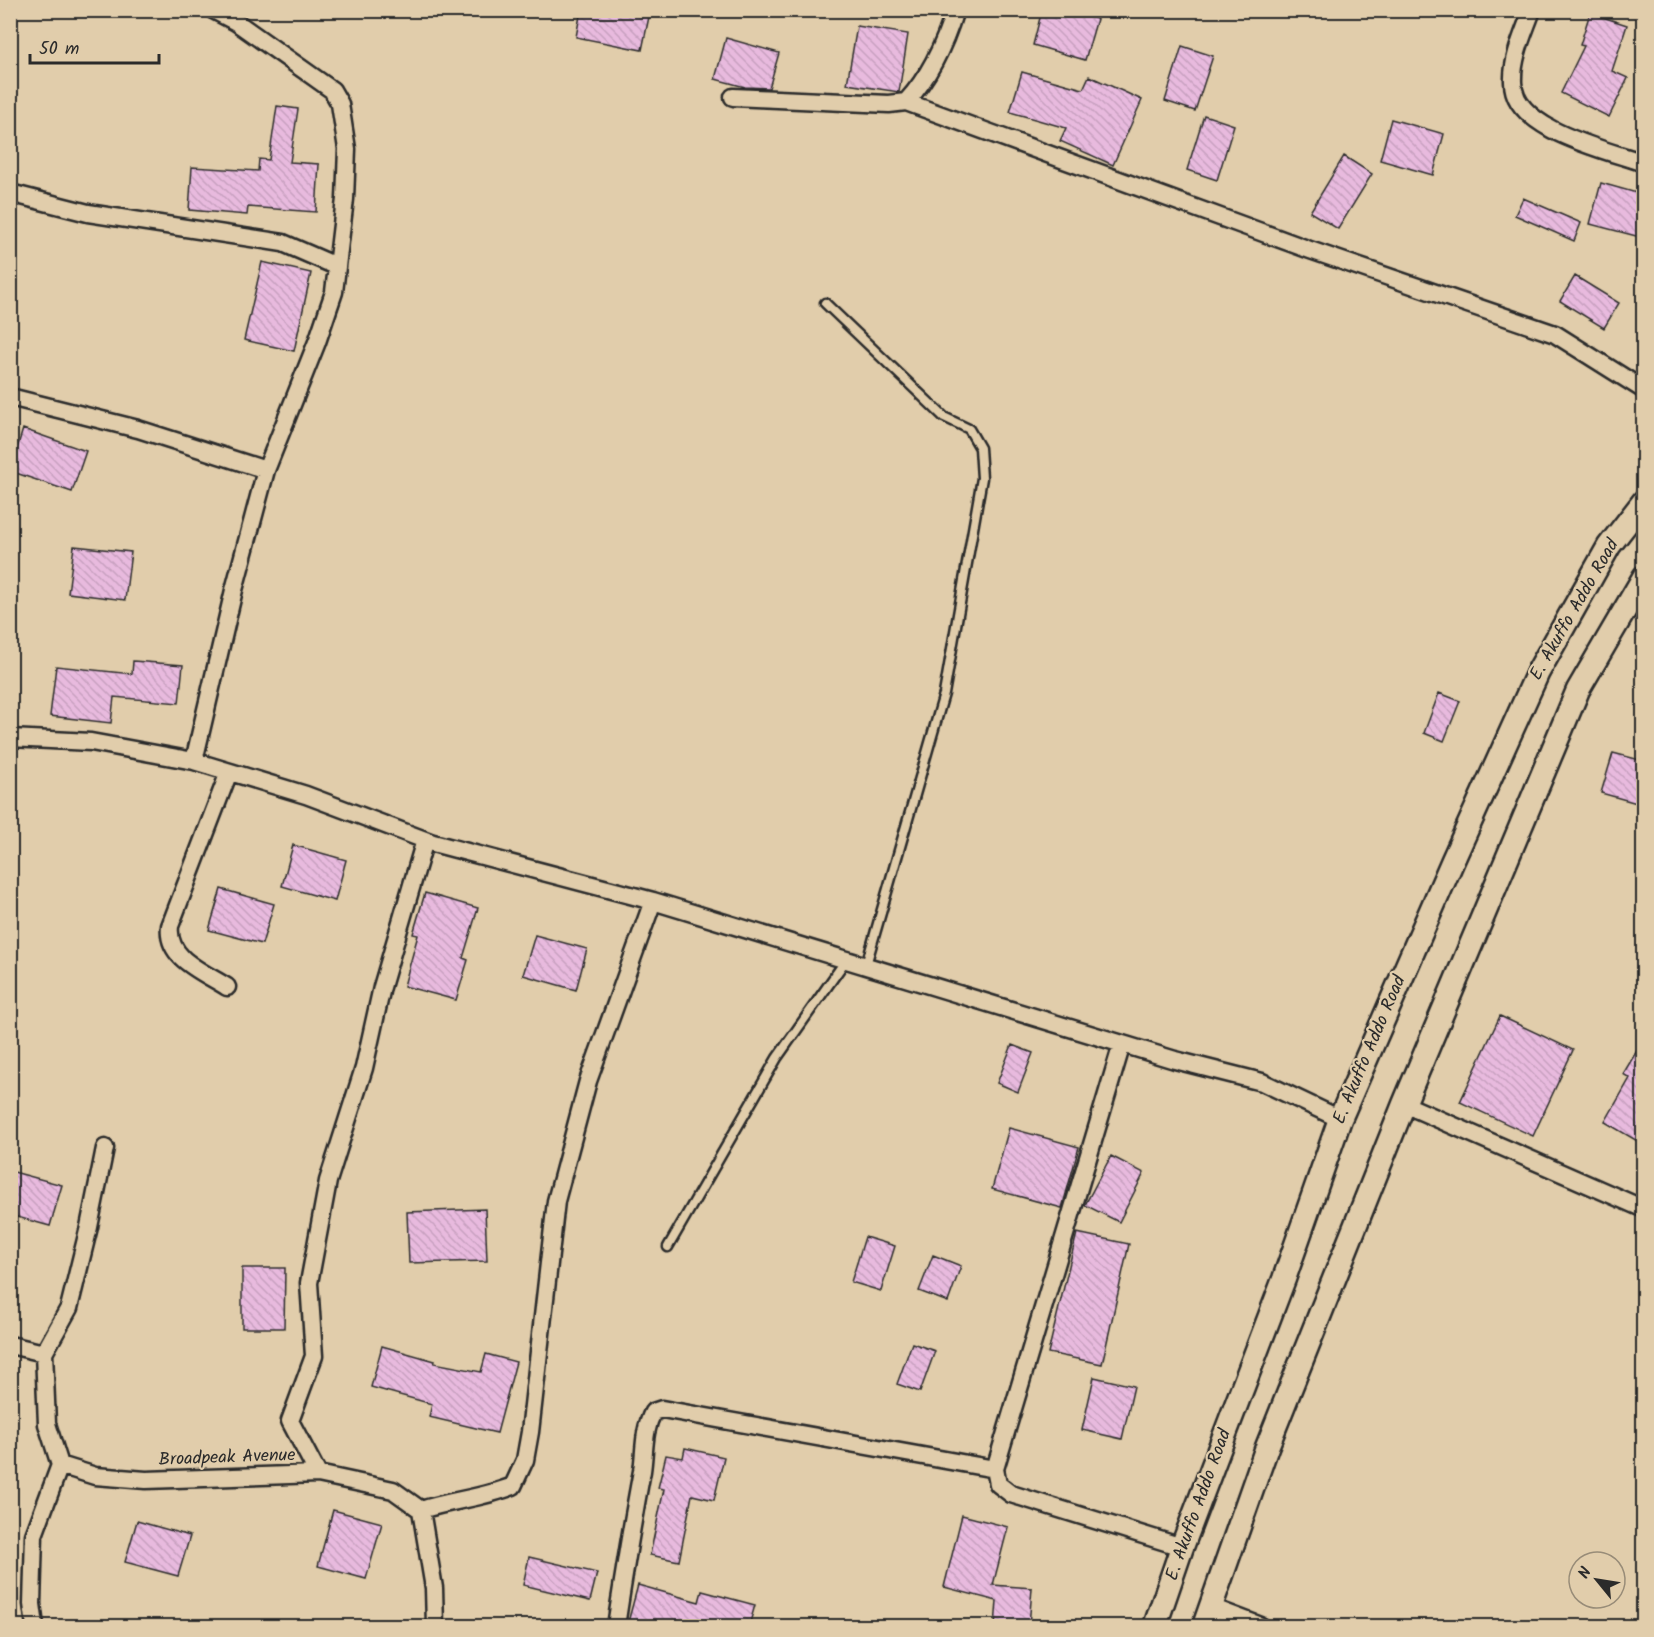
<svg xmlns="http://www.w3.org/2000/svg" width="1654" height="1637" viewBox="0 0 1654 1637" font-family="Kalam,sans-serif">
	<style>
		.building { fill: url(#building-back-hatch); stroke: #2b2b2b; stroke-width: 1.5 }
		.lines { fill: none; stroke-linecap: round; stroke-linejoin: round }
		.service-casing { stroke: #2b2b2b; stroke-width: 13 }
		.minor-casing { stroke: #2b2b2b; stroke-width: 21 }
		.secondary-casing { stroke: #2b2b2b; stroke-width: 27 }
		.service { stroke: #e1cdab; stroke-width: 8 }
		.minor { stroke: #e1cdab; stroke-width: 16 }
		.secondary { stroke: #e1cdab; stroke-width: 22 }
		.labels { text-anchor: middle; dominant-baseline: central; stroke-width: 4.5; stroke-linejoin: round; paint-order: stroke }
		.street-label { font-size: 18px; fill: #2b2b2b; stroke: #e1cdab }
	</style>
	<defs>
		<pattern id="building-back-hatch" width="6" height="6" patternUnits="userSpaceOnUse" patternTransform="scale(1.5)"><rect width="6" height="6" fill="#e8bade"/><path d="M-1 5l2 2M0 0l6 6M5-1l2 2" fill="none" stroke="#c7a0bf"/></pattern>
	</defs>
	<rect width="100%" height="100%" fill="#e1cdab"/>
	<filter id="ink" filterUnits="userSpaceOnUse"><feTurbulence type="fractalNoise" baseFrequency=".0167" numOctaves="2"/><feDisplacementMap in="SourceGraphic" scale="12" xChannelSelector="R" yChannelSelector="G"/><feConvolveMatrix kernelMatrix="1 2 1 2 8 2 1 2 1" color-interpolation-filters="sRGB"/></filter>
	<g filter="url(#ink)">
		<path class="building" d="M 581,10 L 650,12 L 642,50 L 576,37 Z
			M 1042,10 L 1065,10 L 1097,19 L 1085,60 L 1033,45 Z
			M 1590,13 L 1627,25 L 1612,71 L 1628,78 L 1609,117 L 1561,93 L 1584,46 L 1580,45 Z
			M 857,26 L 908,34 L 899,92 L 847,84 Z
			M 726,38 L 779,53 L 769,88 L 745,87 L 715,79 Z
			M 1182,46 L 1213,56 L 1195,111 L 1165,101 Z
			M 1022,72 L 1083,89 L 1089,76 L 1142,100 L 1113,165 L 1060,141 L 1066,128 L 1010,112 Z
			M 277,106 L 298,109 L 290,162 L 319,164 L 316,212 L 248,207 L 247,215 L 189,210 L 192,167 L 258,171 L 259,159 L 269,160 Z
			M 1204,115 L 1234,125 L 1217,180 L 1187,170 Z
			M 1391,119 L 1444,134 L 1433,175 L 1380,160 Z
			M 1344,156 L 1372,174 L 1338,229 L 1310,212 Z
			M 1601,183 L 1644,195 L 1644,238 L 1590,224 Z
			M 1523,198 L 1581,223 L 1574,241 L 1515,215 Z
			M 262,262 L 311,273 L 294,351 L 244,340 Z
			M 1575,276 L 1619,303 L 1604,328 L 1560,301 Z
			M 23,429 L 86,451 L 72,492 L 10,471 Z
			M 74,546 L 131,552 L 125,600 L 68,593 Z
			M 133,661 L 183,665 L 179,703 L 114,697 L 111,723 L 50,716 L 56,666 L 132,674 Z
			M 1439,693 L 1460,701 L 1444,741 L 1424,733 Z
			M 1613,753 L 1644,761 L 1644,805 L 1601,793 Z
			M 293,845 L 346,860 L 335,901 L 282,886 Z
			M 221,889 L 274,904 L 262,944 L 209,930 Z
			M 425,893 L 478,908 L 463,958 L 468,960 L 456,1000 L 404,986 L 418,935 L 413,934 Z
			M 535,935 L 587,949 L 576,990 L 523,975 Z
			M 1500,1016 L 1573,1050 L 1533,1136 L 1460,1102 Z
			M 1644,1039 L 1644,1145 L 1605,1122 L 1630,1078 L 1623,1074 Z
			M 1012,1045 L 1033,1053 L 1018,1092 L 997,1083 Z
			M 1009,1128 L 1079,1147 L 1062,1208 L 992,1189 Z
			M 1111,1156 L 1144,1173 L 1119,1222 L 1085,1205 Z
			M 10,1171 L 62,1185 L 50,1226 L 10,1215 Z
			M 485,1209 L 487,1261 L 409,1263 L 407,1212 Z
			M 1077,1233 L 1129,1244 L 1102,1364 L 1048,1353 Z
			M 865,1237 L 895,1246 L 881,1291 L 851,1282 Z
			M 933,1255 L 961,1266 L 948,1302 L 919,1291 Z
			M 242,1268 L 285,1268 L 284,1328 L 242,1328 Z
			M 912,1343 L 935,1351 L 920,1392 L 897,1384 Z
			M 382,1346 L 435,1361 L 434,1363 L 481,1372 L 486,1354 L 516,1362 L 497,1433 L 429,1417 L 432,1404 L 371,1387 Z
			M 1094,1377 L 1134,1386 L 1122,1439 L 1082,1430 Z
			M 685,1448 L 724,1457 L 714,1500 L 692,1495 L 679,1561 L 650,1555 L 664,1489 L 658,1488 L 666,1455 L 683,1458 Z
			M 333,1510 L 382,1523 L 366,1579 L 318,1566 Z
			M 962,1515 L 1008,1527 L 993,1585 L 1032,1588 L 1029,1626 L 995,1626 L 997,1601 L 944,1587 Z
			M 137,1521 L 190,1536 L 178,1576 L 125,1562 Z
			M 529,1557 L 597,1573 L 590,1601 L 523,1585 Z
			M 638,1585 L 699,1602 L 702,1591 L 755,1605 L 749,1626 L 627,1626 Z"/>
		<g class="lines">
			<defs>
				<path id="service" d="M 825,303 L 944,417 L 969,429 L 980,448 L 982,478 L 944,694 L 866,965
					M 668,1247 L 777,1058 L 846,960"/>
				<path id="minor" d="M 1532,10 C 1524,33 1512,57 1513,82 C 1513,130 1607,150 1644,163
					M 733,97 L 889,104 L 906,102 C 929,77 945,43 955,10
					M 906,102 L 1310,250 L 1555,334 L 1644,390
					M 10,193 L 88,213 L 283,243 L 336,266
					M 10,397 L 138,429 L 266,470
					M 10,738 L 91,742 L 194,761 L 306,795 L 433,843 L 653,901 L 1175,1060 L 1262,1082 L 1340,1119
					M 194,761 L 234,590 L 266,470 L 317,342 L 334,292 L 345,199 L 347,149 L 340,104 L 332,90 L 236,22 L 213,10
					M 227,987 C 204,972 166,959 170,926 L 229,772
					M 1122,1044 L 995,1469 L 998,1484 L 1011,1494 L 1182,1547
					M 1404,1104 L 1644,1209
					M 10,1345 L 44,1353 L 47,1424 L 60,1465 L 95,1476 L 146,1480 L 318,1474 L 393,1490 L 421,1510 L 434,1588 L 435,1626
					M 44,1353 L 69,1308 L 89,1227 L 105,1148
					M 318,1474 L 290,1421 L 314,1356 L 309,1283 L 328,1181 L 364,1068 L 382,987 L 425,840
					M 421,1510 C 452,1500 483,1498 513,1486 L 525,1460 L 530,1432 L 556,1201 L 588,1081 L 653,901
					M 1211,1607 L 1261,1626
					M 35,1626 L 32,1604 L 34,1535 L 60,1465
					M 616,1626 C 624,1574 632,1523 642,1471 C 645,1451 643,1431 653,1412 L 662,1409 L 995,1469"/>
				<path id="secondary" d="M 1155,1626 L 1182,1547 L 1284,1279 L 1340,1119 L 1453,860 L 1538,672 L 1609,546 L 1644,501
					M 1204,1626 L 1267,1447 L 1404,1104 L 1578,690 L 1644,577"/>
			</defs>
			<use href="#service" class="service-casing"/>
			<use href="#minor" class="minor-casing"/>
			<use href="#secondary" class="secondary-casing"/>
			<use href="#service" class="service"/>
			<use href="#minor" class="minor"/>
			<use href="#secondary" class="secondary"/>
		</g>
	</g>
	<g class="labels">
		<g class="street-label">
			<text transform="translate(1575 610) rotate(-60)">E. Akuffo Addo Road</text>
			<text transform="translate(1370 1050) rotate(-67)">E. Akuffo Addo Road</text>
			<text transform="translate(227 1458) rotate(-2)">Broadpeak Avenue</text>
			<text transform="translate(1199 1505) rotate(-70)">E. Akuffo Addo Road</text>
		</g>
	</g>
	<rect width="1654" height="1637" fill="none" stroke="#e1cdab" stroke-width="36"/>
	<rect x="18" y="18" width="1618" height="1601" fill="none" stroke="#2b2b2b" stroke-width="2" filter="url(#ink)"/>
	<g transform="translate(1597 1580) rotate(300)"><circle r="28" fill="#e1cdab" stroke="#988c78" stroke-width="1.5"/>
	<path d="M0-4.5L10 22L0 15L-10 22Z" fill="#2b2b2b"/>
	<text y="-9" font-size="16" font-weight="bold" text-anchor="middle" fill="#2b2b2b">N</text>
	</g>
	<path d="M30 54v9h129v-9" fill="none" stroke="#2b2b2b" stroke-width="3"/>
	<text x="39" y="54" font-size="18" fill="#2b2b2b" stroke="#e1cdab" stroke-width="4.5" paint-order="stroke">50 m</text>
</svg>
